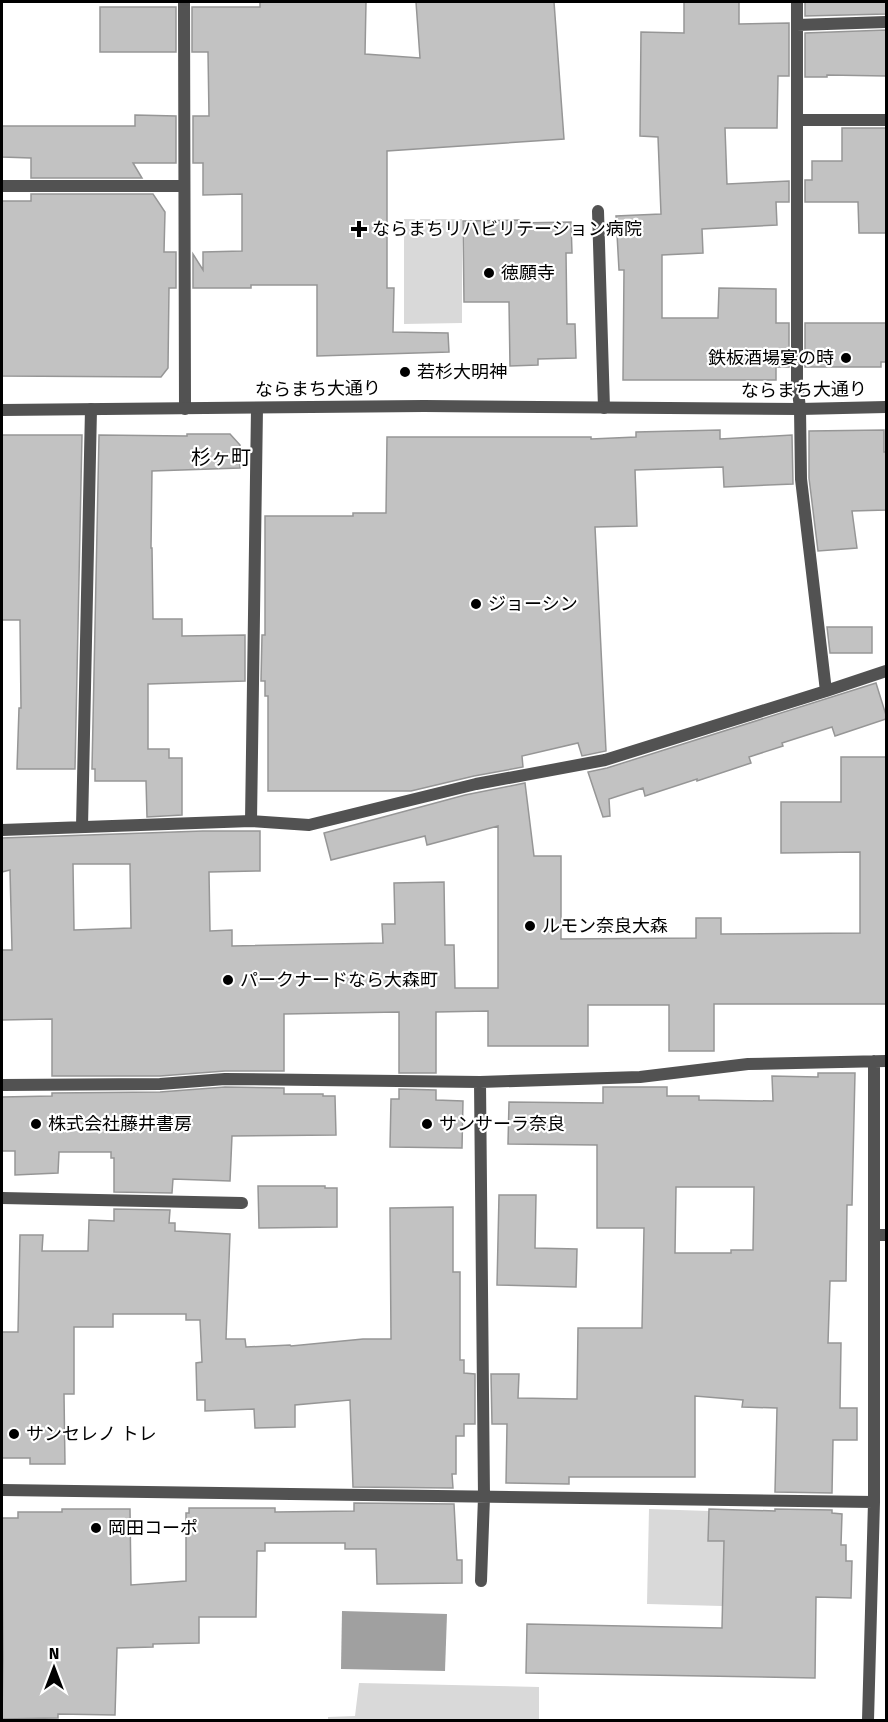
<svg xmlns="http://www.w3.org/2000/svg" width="888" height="1722" viewBox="0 0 888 1722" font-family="'Fira Sans','Noto Sans JP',sans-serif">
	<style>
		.green { fill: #d9d9d9 }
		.water { fill: #a0a0a0 }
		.building { fill: #c2c2c2; stroke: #969696; stroke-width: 1.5; fill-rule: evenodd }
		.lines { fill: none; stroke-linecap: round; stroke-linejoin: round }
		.service { stroke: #525252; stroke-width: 12 }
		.minor { stroke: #525252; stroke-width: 12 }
		.tertiary { stroke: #525252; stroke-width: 12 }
		.poi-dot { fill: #000; stroke: #fff; stroke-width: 2 }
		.labels { text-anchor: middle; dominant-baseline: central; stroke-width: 4.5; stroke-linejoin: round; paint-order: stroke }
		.poi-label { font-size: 18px; fill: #000; stroke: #fff; text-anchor: start }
		.street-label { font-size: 18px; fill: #000; stroke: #fff }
		.neighbourhood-label { font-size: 20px; fill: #000; stroke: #fff }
	</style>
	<rect width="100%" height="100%" fill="#fff"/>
	<path class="green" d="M 404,219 L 462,219 L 462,323 L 404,324 Z
		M 649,1509 L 709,1511 L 708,1540 L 724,1541 L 722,1606 L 647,1604 Z
		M 359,1683 L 539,1687 L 539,1720 L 328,1720 L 328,1717 L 355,1716 Z"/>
	<path class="water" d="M 342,1611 L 447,1614 L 445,1671 L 341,1669 Z"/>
	<path class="building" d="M 260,2 L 366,2 L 365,54 L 420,58 L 416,2 L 554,2 L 564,139 L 387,151 L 387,288 L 394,288 L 393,332 L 448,333 L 449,352 L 317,356 L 317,285 L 251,285 L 251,288 L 193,288 L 193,254 L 203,270 L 203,252 L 242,251 L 242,194 L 203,195 L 203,163 L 193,163 L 193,116 L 209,116 L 208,52 L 192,52 L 192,7 L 260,7 Z
		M 684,2 L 739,2 L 739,24 L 789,23 L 789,76 L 778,76 L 777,128 L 725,128 L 727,184 L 789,181 L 789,202 L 776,202 L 777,225 L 702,229 L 703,253 L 662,255 L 662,318 L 718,318 L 719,288 L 776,289 L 776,323 L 789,323 L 789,367 L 776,367 L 776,380 L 623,380 L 624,270 L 619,270 L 616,216 L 661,214 L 658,137 L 640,136 L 641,32 L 684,33 Z
		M 805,2 L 886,2 L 886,14 L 805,16 Z
		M 100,7 L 176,7 L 176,52 L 100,52 Z
		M 886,30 L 886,76 L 827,75 L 827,77 L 805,77 L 805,33 Z
		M 135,115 L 176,116 L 176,163 L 133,163 L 142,178 L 31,178 L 31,158 L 2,157 L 2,126 L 135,126 Z
		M 842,128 L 886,128 L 886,233 L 859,233 L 858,202 L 805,202 L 805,180 L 812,180 L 812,161 L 842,161 Z
		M 31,194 L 153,194 L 165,212 L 164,252 L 176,252 L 176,288 L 169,288 L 168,368 L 161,377 L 2,376 L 2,201 L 31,201 Z
		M 519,220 L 519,223 L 571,222 L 572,253 L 566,253 L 567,324 L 575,324 L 576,358 L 538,359 L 538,365 L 510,366 L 509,302 L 464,302 L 463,221 Z
		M 805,323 L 886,323 L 886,362 L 881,362 L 881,367 L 805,367 Z
		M 720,430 L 720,439 L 792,435 L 793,484 L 724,487 L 723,467 L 635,470 L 637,526 L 595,527 L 606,751 L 582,756 L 578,743 L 522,756 L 523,767 L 474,776 L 411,791 L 268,791 L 268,696 L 265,696 L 265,681 L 261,681 L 262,635 L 265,635 L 265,516 L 353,516 L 353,513 L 386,513 L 387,437 L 591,437 L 591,439 L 636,437 L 636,432 Z
		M 884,430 L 884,452 L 886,452 L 886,510 L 852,511 L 857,548 L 818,551 L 809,478 L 809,431 Z
		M 187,434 L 230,434 L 240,445 L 240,468 L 152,471 L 151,548 L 152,548 L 153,619 L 182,619 L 182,636 L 245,635 L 245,681 L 148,684 L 148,749 L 169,749 L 169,758 L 182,758 L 182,815 L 147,817 L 146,781 L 95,781 L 95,769 L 92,769 L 99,435 L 187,436 Z
		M 2,435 L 82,435 L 75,769 L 17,769 L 19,708 L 21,708 L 20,620 L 2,620 Z
		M 827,627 L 872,627 L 872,653 L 830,653 Z
		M 876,683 L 886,715 L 886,719 L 835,736 L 832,727 L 782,743 L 783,746 L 749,757 L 751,763 L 697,781 L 697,779 L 645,796 L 643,788 L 609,799 L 610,816 L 603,817 L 588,772 L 607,768 Z
		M 841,757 L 886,757 L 886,1004 L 714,1004 L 714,1051 L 669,1051 L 669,1005 L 588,1005 L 588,1046 L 488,1046 L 488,1011 L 436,1012 L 436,1073 L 399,1073 L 399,1012 L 284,1014 L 284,1071 L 225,1071 L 160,1076 L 52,1076 L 52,1019 L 2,1020 L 2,950 L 12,950 L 10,870 L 2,872 L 2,838 L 203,831 L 260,831 L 260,871 L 209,872 L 210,931 L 232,930 L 232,946 L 383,943 L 382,924 L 395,924 L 394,883 L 444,882 L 445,945 L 454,945 L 455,988 L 498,988 L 498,826 L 427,845 L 425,836 L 331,860 L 324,833 L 465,795 L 525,783 L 534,856 L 561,856 L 561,939 L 696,938 L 696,918 L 721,918 L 721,934 L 860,933 L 860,852 L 781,853 L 781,802 L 841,802 ZM 73,864 L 130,864 L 131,928 L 74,930 Z
		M 818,1073 L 855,1073 L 852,1205 L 847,1205 L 846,1281 L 830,1281 L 828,1343 L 841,1343 L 840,1408 L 857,1408 L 857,1440 L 833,1440 L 832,1493 L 775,1492 L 777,1408 L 742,1407 L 743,1400 L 695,1396 L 695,1477 L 569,1477 L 569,1484 L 506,1483 L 507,1424 L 492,1424 L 491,1374 L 519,1374 L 518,1398 L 577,1399 L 578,1328 L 642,1328 L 644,1228 L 597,1228 L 597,1145 L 508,1144 L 509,1102 L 603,1103 L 603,1087 L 667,1087 L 667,1096 L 699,1096 L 699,1100 L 773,1101 L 772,1076 L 818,1077 ZM 676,1187 L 754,1187 L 753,1250 L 731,1250 L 731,1253 L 675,1253 Z
		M 225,1087 L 284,1088 L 284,1094 L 323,1094 L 323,1096 L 335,1096 L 336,1135 L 232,1136 L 230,1181 L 173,1179 L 172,1193 L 114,1192 L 114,1158 L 111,1158 L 111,1152 L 59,1152 L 58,1173 L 15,1175 L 15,1151 L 2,1151 L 2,1097 L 52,1096 L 52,1093 L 160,1092 Z
		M 399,1089 L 436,1090 L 436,1100 L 463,1101 L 462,1148 L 390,1147 L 391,1099 L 399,1099 Z
		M 258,1186 L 325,1186 L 325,1188 L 337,1188 L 337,1227 L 259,1228 Z
		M 499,1195 L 536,1195 L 535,1248 L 577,1249 L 576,1287 L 497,1285 Z
		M 453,1207 L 453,1272 L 460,1272 L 460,1360 L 464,1360 L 464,1373 L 475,1374 L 475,1424 L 464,1424 L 464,1436 L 456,1436 L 456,1474 L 452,1474 L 453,1488 L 353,1487 L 350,1400 L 295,1405 L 295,1427 L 255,1428 L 254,1409 L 205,1411 L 205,1400 L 197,1400 L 196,1363 L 202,1362 L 200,1320 L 186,1320 L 186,1314 L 113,1314 L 113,1327 L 74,1327 L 74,1394 L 64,1394 L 65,1464 L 30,1464 L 30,1458 L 2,1458 L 2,1332 L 18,1332 L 20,1235 L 43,1235 L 42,1251 L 88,1251 L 89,1220 L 114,1221 L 114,1209 L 170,1210 L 169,1223 L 175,1223 L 175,1231 L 230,1234 L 226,1339 L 245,1339 L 246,1347 L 290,1345 L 291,1346 L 363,1339 L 391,1339 L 390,1208 Z
		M 354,1503 L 454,1504 L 457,1560 L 462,1560 L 462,1583 L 377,1584 L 376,1549 L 345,1549 L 345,1543 L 265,1543 L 265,1551 L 257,1551 L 256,1617 L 199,1617 L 199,1643 L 153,1644 L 153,1647 L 117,1648 L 115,1715 L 58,1714 L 58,1718 L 2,1719 L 3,1659 L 2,1518 L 18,1518 L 18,1512 L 62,1512 L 62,1509 L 130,1509 L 131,1585 L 186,1581 L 186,1513 L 189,1513 L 189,1508 L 275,1508 L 275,1512 L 354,1511 Z
		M 709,1509 L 775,1511 L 775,1509 L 832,1510 L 832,1513 L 842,1514 L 841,1545 L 846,1545 L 846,1561 L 852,1561 L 851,1598 L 816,1597 L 815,1678 L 526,1673 L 527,1624 L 722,1628 L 724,1541 L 708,1541 Z"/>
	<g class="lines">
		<path class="service" d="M 874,1235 L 886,1235"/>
		<path class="minor" d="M 184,2 L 185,409
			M 797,25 L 886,22
			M 798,120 L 886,120
			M 2,186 L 184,186
			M 598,211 L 604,408
			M 826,691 L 886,671
			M 251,821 L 257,408
			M 82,827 L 91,409
			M 2,830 L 251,821 L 309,825 L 476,784 L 605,760 L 826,691 L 801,479 L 800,409 L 797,381 L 797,2
			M 2,1085 L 160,1084 L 225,1079 L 480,1082
			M 2,1198 L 242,1203
			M 2,1490 L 874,1502
			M 481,1581 L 484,1497 L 480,1082 L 640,1077 L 748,1064 L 886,1061
			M 868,1720 L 874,1502 L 874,1061"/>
		<path class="tertiary" d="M 2,410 L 424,406 L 800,409 L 886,407"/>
	</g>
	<g class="poi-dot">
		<path d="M356 220h6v6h6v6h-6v6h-6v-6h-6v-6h6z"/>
		<circle cx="489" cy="273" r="6"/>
		<circle cx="846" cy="358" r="6"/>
		<circle cx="405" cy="372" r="6"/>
		<circle cx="476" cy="604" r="6"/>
		<circle cx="530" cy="926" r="6"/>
		<circle cx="228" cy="980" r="6"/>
		<circle cx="36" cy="1124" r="6"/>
		<circle cx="427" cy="1124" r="6"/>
		<circle cx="14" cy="1434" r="6"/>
		<circle cx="96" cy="1528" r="6"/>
	</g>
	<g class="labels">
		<g class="poi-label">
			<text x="372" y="229">ならまちリハビリテーション病院</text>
			<text x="501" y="273">徳願寺</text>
			<text x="834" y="358" text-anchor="end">鉄板酒場宴の時</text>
			<text x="417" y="372">若杉大明神</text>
			<text x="488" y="604">ジョーシン</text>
			<text x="542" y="926">ルモン奈良大森</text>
			<text x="240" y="980">パークナードなら大森町</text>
			<text x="48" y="1124">株式会社藤井書房</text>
			<text x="439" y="1124">サンサーラ奈良</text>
			<text x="26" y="1434">サンセレノ トレ</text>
			<text x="108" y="1528">岡田コーポ</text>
		</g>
		<g class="street-label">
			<text transform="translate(318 389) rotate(-1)">ならまち大通り</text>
			<text transform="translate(804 390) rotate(-1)">ならまち大通り</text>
		</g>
		<g class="neighbourhood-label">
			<text x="221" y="457">杉ヶ町</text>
		</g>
	</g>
	<rect width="888" height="1722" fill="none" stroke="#000000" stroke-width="6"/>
	<g transform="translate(54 1668)" stroke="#ffffff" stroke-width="4.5" paint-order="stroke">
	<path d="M0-4.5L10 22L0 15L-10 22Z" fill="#000000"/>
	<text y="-9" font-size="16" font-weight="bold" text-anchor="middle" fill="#000000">N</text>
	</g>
</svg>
